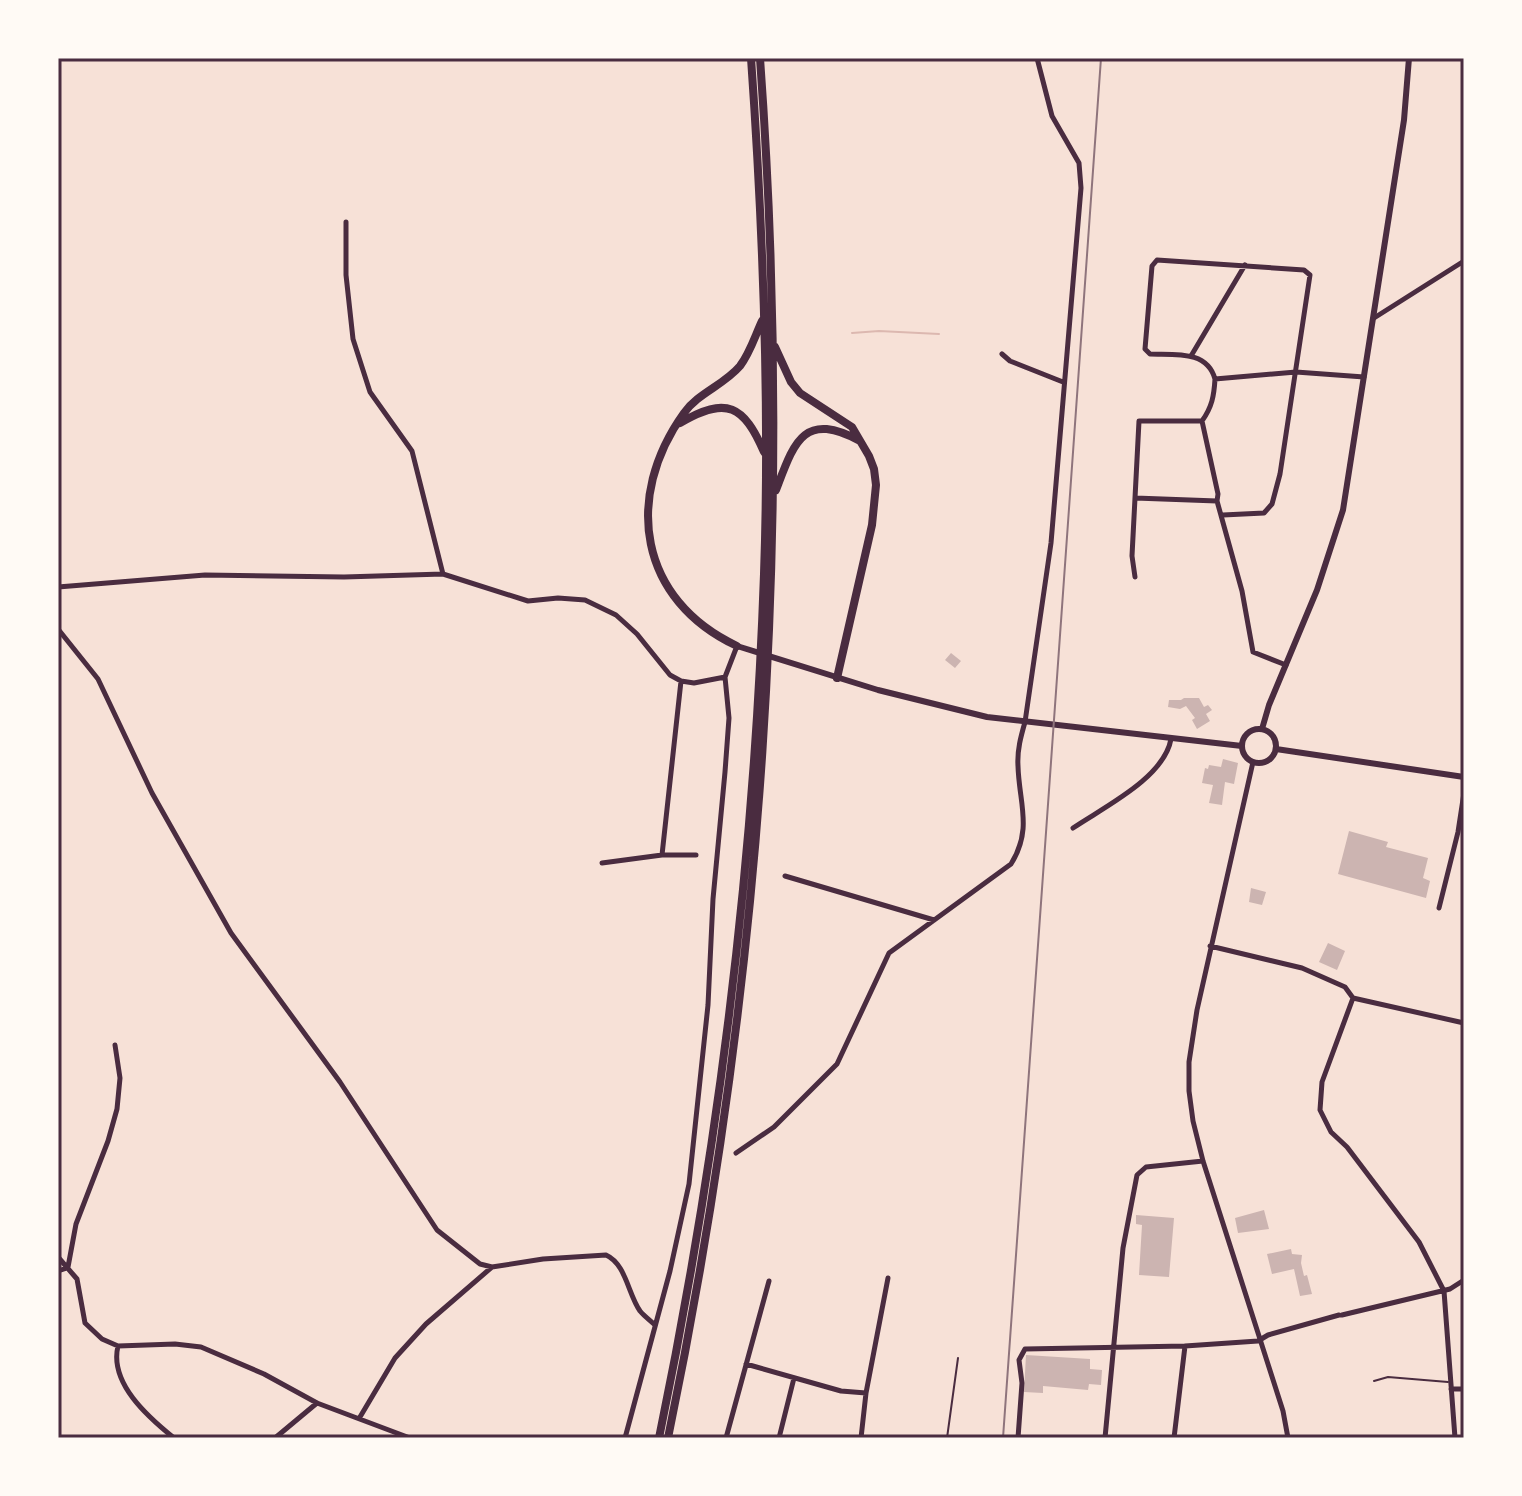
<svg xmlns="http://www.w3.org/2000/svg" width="1522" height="1496" viewBox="0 0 1522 1496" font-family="Commissioner,sans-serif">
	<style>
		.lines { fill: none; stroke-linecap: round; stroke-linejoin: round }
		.stream { stroke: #dcb8b0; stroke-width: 2 }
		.building { fill: #ccb4b1 }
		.service { stroke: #4a2c40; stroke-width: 2 }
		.minor { stroke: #4a2c40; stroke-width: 5 }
		.tertiary { stroke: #4a2c40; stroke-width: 6 }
		.trunk { stroke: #4a2c40; stroke-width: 8 }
		.rail { stroke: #8f747c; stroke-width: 2 }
		.neatline { fill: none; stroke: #4a2c40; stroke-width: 3 }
	</style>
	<rect width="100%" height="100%" fill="#f7e1d7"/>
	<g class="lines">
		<path class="stream" d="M 852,333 L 879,331 L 939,334"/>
	</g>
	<path class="building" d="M 951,653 L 961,661 L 955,668 L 945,660 Z
		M 1184,698 L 1199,698 L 1204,707 L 1208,705 L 1212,710 L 1206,714 L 1210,721 L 1197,729 L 1192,720 L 1195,718 L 1186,706 L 1180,709 L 1168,707 L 1169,700 L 1181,700 Z
		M 1223,759 L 1238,763 L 1234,784 L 1225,782 L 1222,805 L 1209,803 L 1213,785 L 1202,783 L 1205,768 L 1208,769 L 1209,765 L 1221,767 Z
		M 1349,831 L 1388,842 L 1386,847 L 1428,858 L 1423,878 L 1430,881 L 1426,898 L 1338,874 Z
		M 1251,888 L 1266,892 L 1262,905 L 1249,902 Z
		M 1328,943 L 1345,951 L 1337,970 L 1319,962 Z
		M 1264,1210 L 1269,1229 L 1238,1233 L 1235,1218 Z
		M 1136,1215 L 1174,1218 L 1169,1277 L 1139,1275 L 1142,1225 L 1136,1224 Z
		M 1291,1249 L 1292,1254 L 1302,1255 L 1301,1263 L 1304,1276 L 1307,1275 L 1312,1294 L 1300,1296 L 1294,1269 L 1272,1274 L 1267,1254 Z
		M 1026,1355 L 1090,1359 L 1090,1369 L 1102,1370 L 1101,1385 L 1089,1384 L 1088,1390 L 1043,1386 L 1043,1393 L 1024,1392 Z"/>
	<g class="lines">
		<path class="service" d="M 1374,1381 L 1388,1377 L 1448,1382
			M 947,1438 L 958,1358"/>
		<path class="minor" d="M 346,222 L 346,275 L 353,339 L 370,392 L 412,451 L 443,574
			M 1374,318 L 1464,261
			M 1002,354 L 1010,361 L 1063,382
			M 1191,356 L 1245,265
			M 1215,379 C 1207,350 1175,355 1150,354 L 1145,349 L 1152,266 L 1157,260 L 1304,270 L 1310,275 L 1280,474 L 1272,504 L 1264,513 L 1223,515
			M 1202,421 L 1139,421 L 1135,498 L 1217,501
			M 1135,577 L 1132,556 L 1135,498
			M 58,587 L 205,575 L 344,577 L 443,574 L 528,601 L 558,598 L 585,600 L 616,615 L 637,634 L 670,675 L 681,681 L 694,683 L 725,677
			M 58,629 L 98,679 L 152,793 L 231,933 L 340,1082 L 437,1230 L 480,1264 L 492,1267
			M 1286,665 L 1253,652 L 1242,591 L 1217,501 L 1218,494 L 1202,421 C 1212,407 1214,396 1215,379 L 1296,372 L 1364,377
			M 1253,762 L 1197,1010 L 1189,1062 L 1189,1091 L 1193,1121 L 1203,1161 L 1283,1411 L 1288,1438
			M 1073,828 C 1104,807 1164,778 1171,739
			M 662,855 L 681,681
			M 602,863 L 662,855 L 696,855
			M 785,876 L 934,920
			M 1439,908 L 1458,832 L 1464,793
			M 1210,946 L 1302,968 L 1345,987 L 1353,998 L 1464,1023
			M 1353,998 L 1322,1082 L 1320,1110 L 1331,1132 L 1347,1147 L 1419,1242 L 1444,1291 L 1455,1438
			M 736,1153 L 774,1127 L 837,1064 L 889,953 L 1011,864 C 1033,829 1019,803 1018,766 C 1017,750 1021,736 1025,722 L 1051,543 L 1081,188 L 1079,163 L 1052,116 L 1037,58
			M 58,1257 L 77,1279 L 85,1323 L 102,1339 L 118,1346 L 175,1344 L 201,1347 L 264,1374 L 317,1403 L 410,1438
			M 68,1267 L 76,1224 L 108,1141 L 117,1109 L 120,1078 L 115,1045
			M 58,1271 L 67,1268
			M 1342,1315 L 1450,1289 L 1464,1280
			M 118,1346 C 109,1383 148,1417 174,1438
			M 746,1364 L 841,1391 L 866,1393
			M 1451,1389 L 1464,1389
			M 360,1417 L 395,1358 L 426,1324 L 492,1267 L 543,1259 L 606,1255 C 626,1264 628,1294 640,1311 C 644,1316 651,1321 655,1325
			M 275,1438 L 317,1403
			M 625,1438 L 670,1271 L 689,1184 L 708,1005 L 713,899 L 725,772 L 729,718 L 725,677 L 737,646
			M 726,1438 L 769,1281
			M 779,1438 L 794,1378
			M 861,1438 L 866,1393 L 888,1278
			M 1018,1438 L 1022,1383 L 1019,1360 L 1025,1349 L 1185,1346 L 1258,1341 L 1268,1335 L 1339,1315
			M 1105,1438 L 1123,1248 L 1137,1175 L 1146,1167 L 1203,1161
			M 1174,1438 L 1185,1346"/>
		<path class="tertiary" d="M 737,646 L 878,690 L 987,717 L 1242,746
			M1242 746a17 17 0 1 1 34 0a17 17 0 1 1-34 0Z
			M 1262,729 L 1269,705 L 1317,590 L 1343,510 L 1404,120 L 1409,58
			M 1276,749 L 1464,777"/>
		<path class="trunk" d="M 775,347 L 791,382 L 800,393 L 852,427 L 869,456 L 874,469 L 876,485 L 872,525 L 837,678
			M 680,423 C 727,395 744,406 764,452
			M 776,490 C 794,443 803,410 860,441
			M 737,646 C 639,600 623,498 684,413 C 698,393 724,385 740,366 C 750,353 755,336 762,321
			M 659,1438 C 718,1153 754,865 764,574 C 770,402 763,229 751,58
			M 668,1438 C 763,980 794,525 760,58"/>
		<path class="rail" d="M 1003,1438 L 1101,58"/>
	</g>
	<rect width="1522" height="1496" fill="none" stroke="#fffaf5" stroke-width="120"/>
	<rect x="60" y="60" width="1402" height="1376" class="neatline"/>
</svg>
